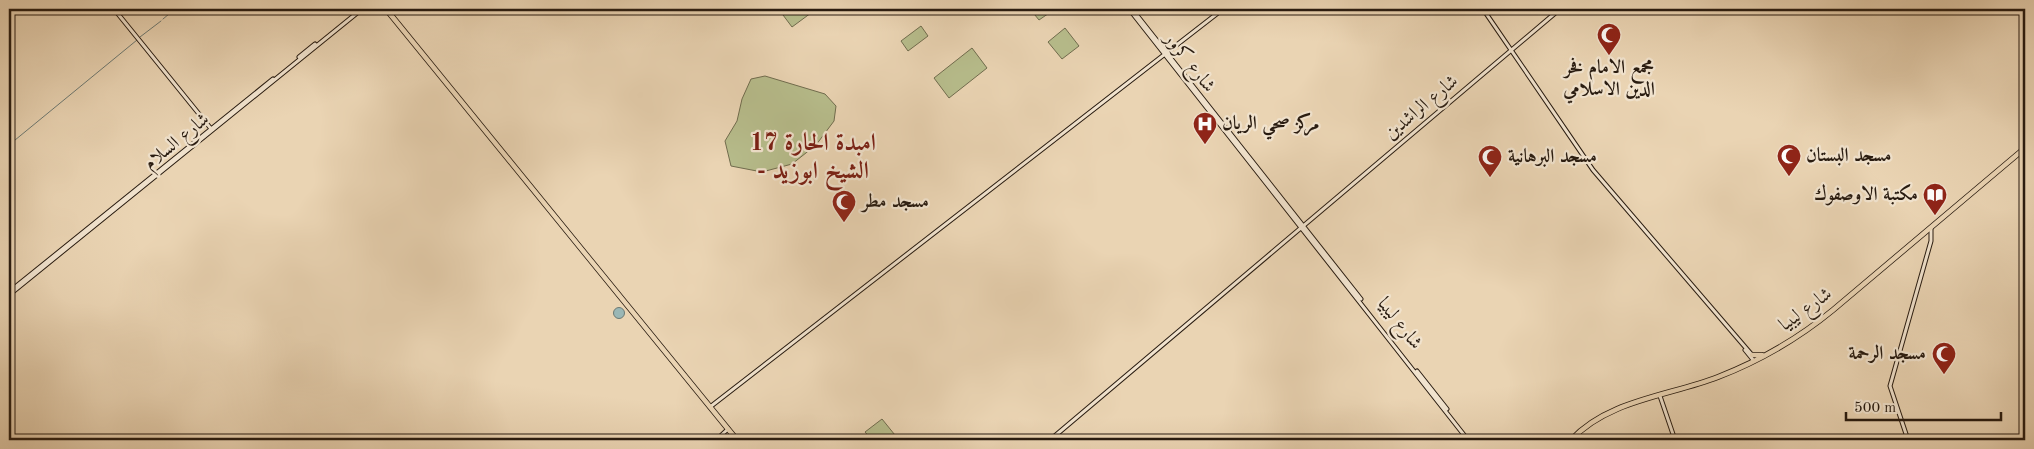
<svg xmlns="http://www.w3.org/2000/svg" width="2034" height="449" viewBox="0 0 2034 449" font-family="'Old Standard TT',Amiri,serif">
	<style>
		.green { fill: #b7bd8c; stroke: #706c4e }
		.water { fill: #9ab7b5; stroke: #6c7973 }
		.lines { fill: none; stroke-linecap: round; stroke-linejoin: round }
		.stream { stroke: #6c7973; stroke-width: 1 }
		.secondary-casing { stroke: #281b10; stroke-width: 5 }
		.highway-casing { stroke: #281b10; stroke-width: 6 }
		.secondary { stroke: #f1e3ce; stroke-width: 3 }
		.highway { stroke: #ead4b3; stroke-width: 4.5 }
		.labels { text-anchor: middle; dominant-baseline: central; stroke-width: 4.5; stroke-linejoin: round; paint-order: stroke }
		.street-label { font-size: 19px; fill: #281b10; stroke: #f1e3ce }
		.poi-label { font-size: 19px; font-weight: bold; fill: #281b10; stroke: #f1e3ce; text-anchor: start }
		.district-label { font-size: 24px; font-weight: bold; fill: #7a1f14; stroke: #f1e3ce }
	</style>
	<rect width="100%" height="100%" fill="#ead4b3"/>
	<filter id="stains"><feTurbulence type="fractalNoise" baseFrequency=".004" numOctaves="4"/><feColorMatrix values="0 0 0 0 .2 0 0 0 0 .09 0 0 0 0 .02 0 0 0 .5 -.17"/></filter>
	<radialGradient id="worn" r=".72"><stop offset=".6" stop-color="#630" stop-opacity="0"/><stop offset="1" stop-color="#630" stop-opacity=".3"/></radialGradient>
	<path class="green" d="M 792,9 L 815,9 L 815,10 L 792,27 L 783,15 Z
		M 1030,9 L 1055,9 L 1039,20 Z
		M 921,26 L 928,36 L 908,51 L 901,41 Z
		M 1065,28 L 1079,46 L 1062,59 L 1048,42 Z
		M 972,48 L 987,68 L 949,98 L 934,78 Z
		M 765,76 L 825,94 L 836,106 L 834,121 L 816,145 L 792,164 L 762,172 L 731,166 L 725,141 L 737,121 L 742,99 L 751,79 Z
		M 882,419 L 899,440 L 872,440 L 865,432 Z"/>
	<path class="water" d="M613.5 313a5.5 5.5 0 1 1 11 0a5.5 5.5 0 1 1-11 0Z"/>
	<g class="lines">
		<path class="stream" d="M 163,19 L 175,9
			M 140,37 L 161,21
			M 9,145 L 137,40"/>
		<defs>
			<path id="secondary" d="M 114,9 L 212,130
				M 1129,9 L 1468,440
				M 1132,9 L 1361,299
				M 1483,9 L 1593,170 L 1752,355
				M 299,57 L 315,44
				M 9,292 L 273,79
				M 9,295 L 362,9
				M 1745,350 L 1754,361
				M 1417,371 L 1447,409
				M 1660,396 L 1675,440
				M 710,407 L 1223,9
				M 716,440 L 728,429
				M 1050,440 L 1560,9
				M 1908,440 L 1890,386 L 1931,241 L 1931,228
				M 2021,440 L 2025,439"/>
			<path id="highway" d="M 386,9 L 737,440
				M 1752,355 L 1762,355
				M 1571,440 C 1608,400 1669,396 1718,377 C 1759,361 1799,338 1833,310 L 2025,148"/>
		</defs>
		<use href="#secondary" class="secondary-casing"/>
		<use href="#highway" class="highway-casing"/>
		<use href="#secondary" class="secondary"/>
		<use href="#highway" class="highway"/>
	</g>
	<defs>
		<symbol id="mosque-pin" viewBox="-11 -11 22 30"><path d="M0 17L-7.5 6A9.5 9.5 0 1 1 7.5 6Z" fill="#8f2418" stroke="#f1e3ce"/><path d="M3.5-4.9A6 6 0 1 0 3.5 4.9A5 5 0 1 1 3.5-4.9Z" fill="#fff"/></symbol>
		<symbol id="hospital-pin" viewBox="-11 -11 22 30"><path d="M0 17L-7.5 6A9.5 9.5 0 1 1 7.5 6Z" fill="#8f2418" stroke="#f1e3ce"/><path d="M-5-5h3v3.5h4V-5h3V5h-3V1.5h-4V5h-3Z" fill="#fff"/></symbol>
		<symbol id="library-pin" viewBox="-11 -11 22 30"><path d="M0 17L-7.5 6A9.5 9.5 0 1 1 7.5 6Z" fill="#8f2418" stroke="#f1e3ce"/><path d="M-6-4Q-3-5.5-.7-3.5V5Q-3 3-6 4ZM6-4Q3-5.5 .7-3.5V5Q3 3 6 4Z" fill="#fff"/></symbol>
	</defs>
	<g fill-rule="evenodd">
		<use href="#mosque-pin" x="1595" y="21" width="28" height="38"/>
		<use href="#hospital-pin" x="1191" y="110" width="28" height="38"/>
		<use href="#mosque-pin" x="1775" y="142" width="28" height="38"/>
		<use href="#mosque-pin" x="1476" y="143" width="28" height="38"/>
		<use href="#library-pin" x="1921" y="181" width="28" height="38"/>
		<use href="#mosque-pin" x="830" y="188" width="28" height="38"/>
		<use href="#mosque-pin" x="1930" y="340" width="28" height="38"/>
	</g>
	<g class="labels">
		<g class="street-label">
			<text transform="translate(1189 63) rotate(52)">شارع كرور</text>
			<text transform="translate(1422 108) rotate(-40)">شارع الراشدين</text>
			<text transform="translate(177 142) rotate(-39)">شارع السلام</text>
			<text transform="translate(1806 310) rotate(-36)">شارع ليبيا</text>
			<text transform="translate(1399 324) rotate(52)">شارع ليبيا</text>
		</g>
		<g class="poi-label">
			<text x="1609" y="68" text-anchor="middle">مجمع الامام فخر<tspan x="1609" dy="22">الدين الاسلامي</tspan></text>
			<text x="1222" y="124">مركز صحي الريان</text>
			<text x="1806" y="156">مسجد البستان</text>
			<text x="1508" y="157">مسجد البرهانية</text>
			<text x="1918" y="195" text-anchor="end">مكتبة الاوصفوك</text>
			<text x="862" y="202">مسجد مطر</text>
			<text x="1926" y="354" text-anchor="end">مسجد الرحمة</text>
		</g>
		<g class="district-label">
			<text x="813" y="144">امبدة الحارة 17<tspan x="813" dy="28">- الشيخ ابوزيد</tspan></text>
		</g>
	</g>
	<rect width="2034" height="449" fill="none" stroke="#ead4b3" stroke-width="30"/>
	<rect x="10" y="10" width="2014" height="429" fill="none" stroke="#281b10" stroke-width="2.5"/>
	<rect x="15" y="15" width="2004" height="419" fill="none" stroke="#281b10"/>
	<path d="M1846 412v8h155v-8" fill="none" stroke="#281b10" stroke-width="2.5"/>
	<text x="1854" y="412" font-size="15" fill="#281b10" stroke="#f1e3ce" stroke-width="4" paint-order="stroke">500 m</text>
	<rect width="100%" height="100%" filter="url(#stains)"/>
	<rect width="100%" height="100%" fill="url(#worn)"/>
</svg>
